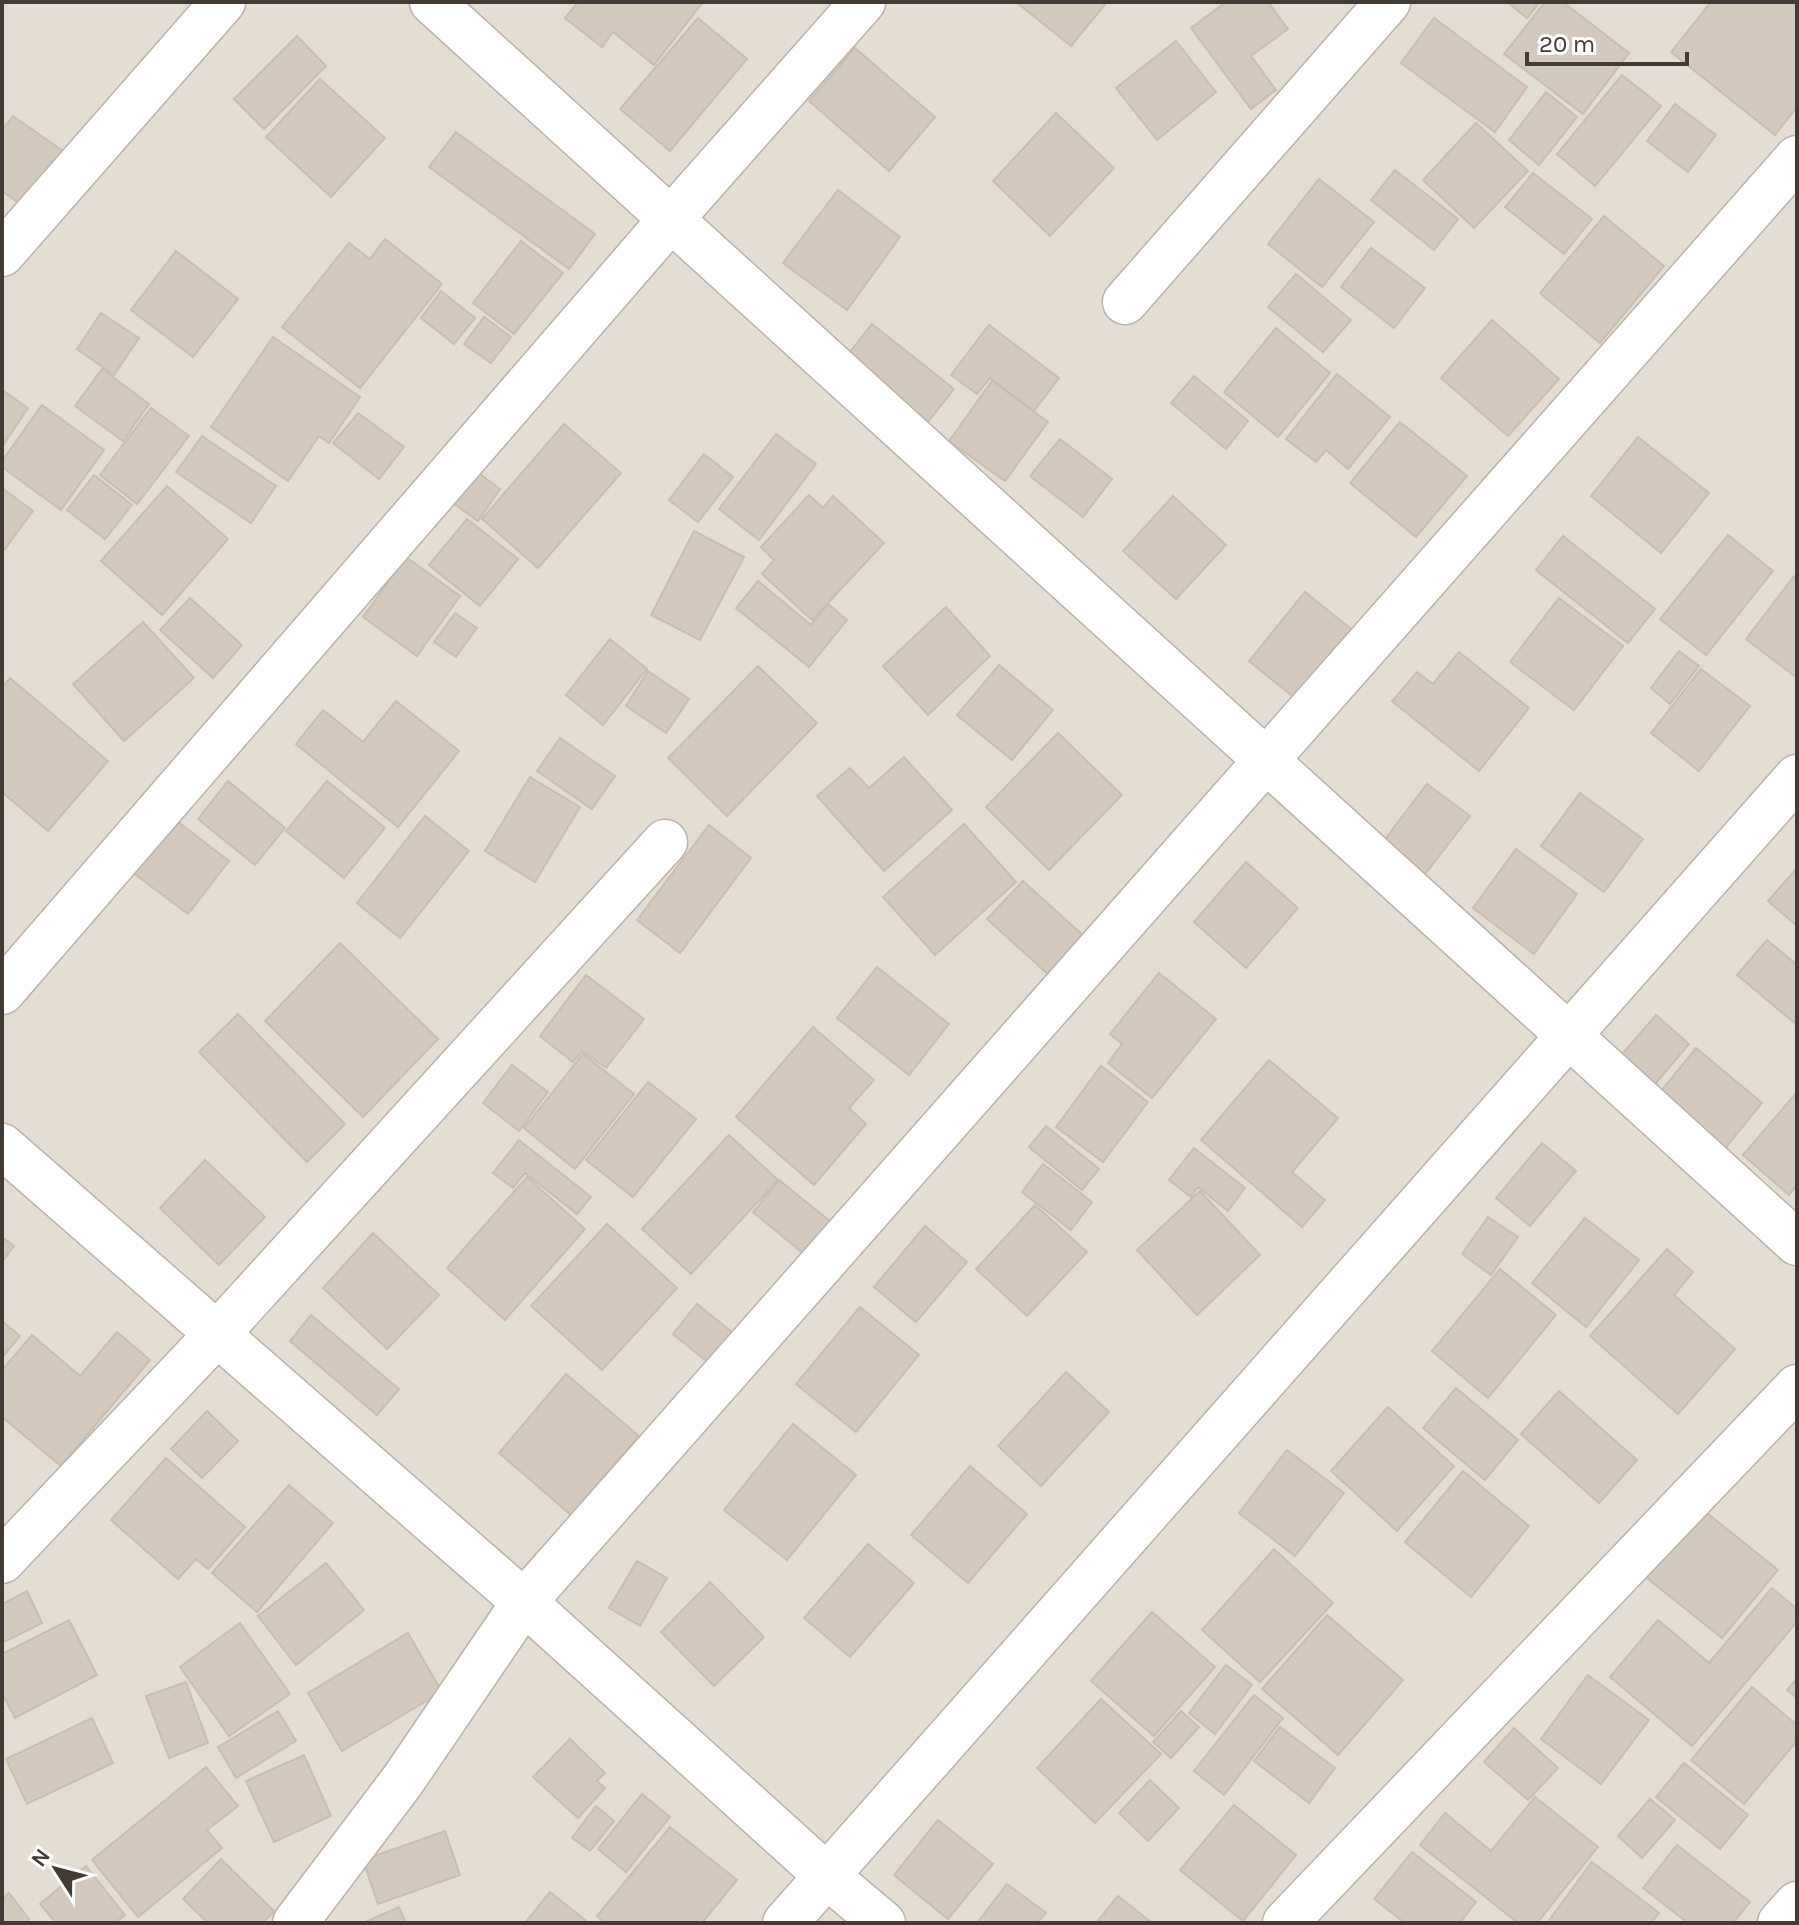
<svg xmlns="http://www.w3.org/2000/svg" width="1799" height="1925" viewBox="0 0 1799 1925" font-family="Karla,sans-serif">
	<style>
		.residential { fill: #e4ddd4 }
		.building { fill: #d4c9bf; stroke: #cbbeb0; stroke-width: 2 }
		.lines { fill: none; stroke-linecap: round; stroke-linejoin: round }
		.minor-casing { stroke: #bbb3a9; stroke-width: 47 }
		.minor { stroke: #fff; stroke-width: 44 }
	</style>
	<rect width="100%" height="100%" fill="#f1ece6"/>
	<path class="residential" d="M 2,2 L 1797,2 L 1797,1923 L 2,1923 Z"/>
	<path class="building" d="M 578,2 L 703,2 L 654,65 L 613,32 L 602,47 L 565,18 Z
		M 1016,2 L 1107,2 L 1071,46 Z
		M 1226,2 L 1268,2 L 1288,29 L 1251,56 L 1276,90 L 1251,109 L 1191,28 Z
		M 1507,2 L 1540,2 L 1527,18 Z
		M 1545,2 L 1563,2 L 1629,53 L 1583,114 L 1504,54 Z
		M 1711,2 L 1797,3 L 1797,107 L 1775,135 L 1671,52 Z
		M 698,18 L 747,59 L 670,151 L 620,109 Z
		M 1434,18 L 1527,87 L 1495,132 L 1401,63 Z
		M 297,36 L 326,66 L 264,129 L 234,99 Z
		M 1176,41 L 1216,92 L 1157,140 L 1116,88 Z
		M 855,48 L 935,117 L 889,171 L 809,101 Z
		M 1622,75 L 1661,106 L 1595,186 L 1557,154 Z
		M 320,79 L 385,138 L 331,197 L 266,137 Z
		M 1546,92 L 1577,117 L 1539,165 L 1509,140 Z
		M 1675,104 L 1716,135 L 1688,172 L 1647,141 Z
		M 1056,113 L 1114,168 L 1050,236 L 993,181 Z
		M 13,116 L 70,156 L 30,211 L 2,191 L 2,130 Z
		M 1476,123 L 1528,171 L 1474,228 L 1423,180 Z
		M 456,132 L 595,234 L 569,269 L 429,167 Z
		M 1395,170 L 1458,219 L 1434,250 L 1371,200 Z
		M 1533,173 L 1592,219 L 1564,254 L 1505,207 Z
		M 1319,179 L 1374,222 L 1322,287 L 1268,244 Z
		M 838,190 L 900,237 L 847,310 L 783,263 Z
		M 1604,216 L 1664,266 L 1600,343 L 1540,293 Z
		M 385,239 L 442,284 L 360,388 L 282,327 L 349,243 L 370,259 Z
		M 521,241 L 563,273 L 514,334 L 473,303 Z
		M 1371,248 L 1425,288 L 1394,328 L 1341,287 Z
		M 176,251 L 238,299 L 193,357 L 131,310 Z
		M 1296,274 L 1351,320 L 1323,352 L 1268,307 Z
		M 441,291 L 475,318 L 454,344 L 421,318 Z
		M 101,313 L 139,338 L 114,375 L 77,349 Z
		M 484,317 L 511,337 L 491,363 L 464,344 Z
		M 1492,320 L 1559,379 L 1508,436 L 1441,378 Z
		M 872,324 L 954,389 L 920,432 L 838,367 Z
		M 989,325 L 1059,378 L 1034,411 L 990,378 L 977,394 L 951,375 Z
		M 1276,328 L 1330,373 L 1278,437 L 1224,392 Z
		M 273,337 L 360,397 L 329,443 L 319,436 L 288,481 L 211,427 Z
		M 102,369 L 149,404 L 123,441 L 75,406 Z
		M 1337,374 L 1390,417 L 1348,469 L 1326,450 L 1316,462 L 1286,439 Z
		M 1194,376 L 1248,421 L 1226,449 L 1171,403 Z
		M 992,381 L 1048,422 L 1005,481 L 949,441 Z
		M 2,390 L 28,408 L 2,447 Z
		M 42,405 L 104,450 L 61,510 L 2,467 L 2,461 Z
		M 151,408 L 189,436 L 137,504 L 100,475 Z
		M 358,413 L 404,447 L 379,479 L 333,443 Z
		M 1400,422 L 1467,476 L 1416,537 L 1350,483 Z
		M 564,424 L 621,473 L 538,568 L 482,519 Z
		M 776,434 L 816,464 L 759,540 L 719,509 Z
		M 202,436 L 276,486 L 251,523 L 176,472 Z
		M 1638,437 L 1709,493 L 1661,553 L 1591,496 Z
		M 1060,439 L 1112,479 L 1083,517 L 1030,476 Z
		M 704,454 L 733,477 L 698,522 L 669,500 Z
		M 473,469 L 500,489 L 478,521 L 450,501 Z
		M 94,475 L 132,505 L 105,539 L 67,510 Z
		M 167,486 L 228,539 L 162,615 L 101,561 Z
		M 2,488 L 33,511 L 2,553 Z
		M 809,495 L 823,508 L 833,496 L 884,543 L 812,620 L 762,574 L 774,560 L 761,547 Z
		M 1173,496 L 1226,545 L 1176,599 L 1123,551 Z
		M 467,519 L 518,559 L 480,606 L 429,565 Z
		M 694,531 L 744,557 L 700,640 L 651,615 Z
		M 1728,535 L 1773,571 L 1706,655 L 1660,619 Z
		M 1563,536 L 1655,609 L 1628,643 L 1536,570 Z
		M 406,557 L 460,596 L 417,656 L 363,617 Z
		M 1794,576 L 1797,578 L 1797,678 L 1746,639 Z
		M 758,581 L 811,625 L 828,604 L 847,620 L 809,667 L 736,608 Z
		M 1305,592 L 1351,629 L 1296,699 L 1249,661 Z
		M 190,598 L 242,645 L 213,678 L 160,630 Z
		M 1559,598 L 1623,646 L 1574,710 L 1510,662 Z
		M 946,607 L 990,656 L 928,715 L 883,666 Z
		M 455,613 L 477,628 L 456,657 L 434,642 Z
		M 143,622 L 194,678 L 124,741 L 73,684 Z
		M 610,639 L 647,669 L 603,725 L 566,695 Z
		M 1679,651 L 1699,666 L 1670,704 L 1651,688 Z
		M 1459,652 L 1529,708 L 1479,771 L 1392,701 L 1417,672 L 1433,684 Z
		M 999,665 L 1053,710 L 1012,760 L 957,715 Z
		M 758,666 L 817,723 L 727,816 L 668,758 Z
		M 1701,669 L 1750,706 L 1699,771 L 1651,733 Z
		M 648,671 L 689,699 L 666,733 L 626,706 Z
		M 10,678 L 108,761 L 48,831 L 2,792 L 2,687 Z
		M 396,701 L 459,751 L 398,827 L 296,744 L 323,710 L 363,742 Z
		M 1058,733 L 1122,795 L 1049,870 L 986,807 Z
		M 560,738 L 615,776 L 592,809 L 537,771 Z
		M 904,757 L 952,810 L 884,871 L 817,796 L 850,768 L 869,788 Z
		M 530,777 L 580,807 L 535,882 L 485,851 Z
		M 228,781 L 285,828 L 255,865 L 198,819 Z
		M 327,781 L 385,828 L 344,878 L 286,831 Z
		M 1427,784 L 1470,816 L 1415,887 L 1373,855 Z
		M 1580,793 L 1643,839 L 1604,892 L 1541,846 Z
		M 425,816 L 469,851 L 400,938 L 357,903 Z
		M 173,818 L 229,861 L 188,914 L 132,872 Z
		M 964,824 L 1016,882 L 935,955 L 883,897 Z
		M 709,825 L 751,858 L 680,953 L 637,920 Z
		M 1516,849 L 1577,894 L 1534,954 L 1473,908 Z
		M 1246,862 L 1298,908 L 1246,968 L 1194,922 Z
		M 1797,868 L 1797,926 L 1768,901 Z
		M 1023,881 L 1085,937 L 1050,976 L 987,919 Z
		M 1767,940 L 1797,965 L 1797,1025 L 1737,975 Z
		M 340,943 L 438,1039 L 363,1117 L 265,1021 Z
		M 877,967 L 949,1024 L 909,1075 L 837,1018 Z
		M 1159,973 L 1216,1019 L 1152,1098 L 1108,1063 L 1122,1044 L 1110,1034 Z
		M 586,975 L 644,1019 L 606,1068 L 582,1051 L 573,1062 L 540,1036 Z
		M 238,1014 L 345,1124 L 307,1162 L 199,1052 Z
		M 1656,1015 L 1689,1044 L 1650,1090 L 1617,1060 Z
		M 813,1027 L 874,1080 L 849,1108 L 866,1124 L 814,1185 L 736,1117 Z
		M 1696,1048 L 1762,1103 L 1722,1152 L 1656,1097 Z
		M 583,1054 L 634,1094 L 575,1169 L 524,1128 Z
		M 1269,1060 L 1338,1118 L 1292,1172 L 1325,1200 L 1302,1227 L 1201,1140 Z
		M 512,1065 L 548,1092 L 519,1131 L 483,1103 Z
		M 1101,1066 L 1148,1102 L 1103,1162 L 1056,1127 Z
		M 648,1082 L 696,1119 L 633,1197 L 586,1160 Z
		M 1797,1092 L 1797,1185 L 1789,1195 L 1743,1155 Z
		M 1046,1126 L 1099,1169 L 1082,1190 L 1029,1147 Z
		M 729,1135 L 778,1180 L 691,1274 L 642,1229 Z
		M 519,1140 L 591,1197 L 577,1214 L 525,1173 L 513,1188 L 493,1173 Z
		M 1542,1143 L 1576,1171 L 1530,1226 L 1496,1198 Z
		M 1194,1148 L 1245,1188 L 1228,1211 L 1198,1187 L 1191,1197 L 1169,1180 Z
		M 205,1160 L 265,1217 L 219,1265 L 160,1208 Z
		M 1043,1164 L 1092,1202 L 1071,1230 L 1022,1192 Z
		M 527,1177 L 585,1229 L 505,1320 L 447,1268 Z
		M 779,1180 L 831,1222 L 804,1254 L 753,1212 Z
		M 1200,1191 L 1260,1255 L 1197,1315 L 1137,1250 Z
		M 1035,1205 L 1087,1252 L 1027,1316 L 976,1269 Z
		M 1488,1217 L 1518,1237 L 1491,1275 L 1462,1254 Z
		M 1585,1218 L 1639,1260 L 1586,1327 L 1532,1283 Z
		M 607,1224 L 677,1288 L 602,1370 L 531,1306 Z
		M 925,1226 L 967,1262 L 916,1322 L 874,1287 Z
		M 373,1233 L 439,1295 L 387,1349 L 323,1288 Z
		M 2,1237 L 14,1246 L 2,1262 Z
		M 1667,1249 L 1693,1272 L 1674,1295 L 1735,1349 L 1678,1414 L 1590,1336 Z
		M 1500,1269 L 1556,1315 L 1488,1398 L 1432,1351 Z
		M 697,1304 L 733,1333 L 709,1363 L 673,1334 Z
		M 860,1307 L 919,1355 L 856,1432 L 796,1384 Z
		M 311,1315 L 399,1389 L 377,1415 L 290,1341 Z
		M 2,1321 L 20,1336 L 2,1358 Z
		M 117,1332 L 150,1360 L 61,1466 L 2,1417 L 2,1370 L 32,1335 L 80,1376 Z
		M 1066,1372 L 1109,1412 L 1041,1486 L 998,1446 Z
		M 566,1374 L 639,1436 L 571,1515 L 499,1453 Z
		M 1456,1388 L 1518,1440 L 1485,1480 L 1423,1428 Z
		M 1559,1391 L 1637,1460 L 1599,1503 L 1521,1434 Z
		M 1388,1407 L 1454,1466 L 1397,1531 L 1331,1471 Z
		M 207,1411 L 238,1441 L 202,1478 L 171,1449 Z
		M 793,1424 L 856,1475 L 787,1560 L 724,1510 Z
		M 1287,1450 L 1344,1493 L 1295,1556 L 1239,1513 Z
		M 166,1458 L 245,1527 L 208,1569 L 196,1559 L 178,1579 L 111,1520 Z
		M 970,1466 L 1027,1514 L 968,1583 L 911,1535 Z
		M 1463,1471 L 1529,1526 L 1471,1597 L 1405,1542 Z
		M 289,1485 L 333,1523 L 257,1612 L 212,1573 Z
		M 1702,1509 L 1778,1570 L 1722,1638 L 1647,1578 Z
		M 868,1544 L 914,1583 L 850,1657 L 804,1618 Z
		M 1274,1549 L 1333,1603 L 1260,1682 L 1202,1630 Z
		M 637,1561 L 667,1578 L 640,1626 L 609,1608 Z
		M 326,1563 L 364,1610 L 296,1665 L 258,1616 Z
		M 710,1582 L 764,1637 L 714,1686 L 661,1632 Z
		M 1772,1588 L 1797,1609 L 1797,1622 L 1692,1746 L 1610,1677 L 1658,1620 L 1709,1663 Z
		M 27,1591 L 42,1623 L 2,1643 L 2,1604 Z
		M 1152,1612 L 1215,1667 L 1154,1736 L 1091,1681 Z
		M 1327,1615 L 1403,1680 L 1338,1755 L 1262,1689 Z
		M 69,1620 L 97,1675 L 15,1718 L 2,1693 L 2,1654 Z
		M 240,1623 L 290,1694 L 229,1736 L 180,1667 Z
		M 408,1633 L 442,1692 L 342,1751 L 308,1693 Z
		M 1226,1665 L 1252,1685 L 1215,1734 L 1189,1713 Z
		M 1588,1675 L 1649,1720 L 1601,1784 L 1541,1739 Z
		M 1797,1678 L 1797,1698 L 1787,1690 Z
		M 186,1682 L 208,1743 L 169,1758 L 146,1696 Z
		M 1752,1687 L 1797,1725 L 1797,1741 L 1744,1804 L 1691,1760 Z
		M 1254,1695 L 1283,1718 L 1224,1795 L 1194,1771 Z
		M 1101,1699 L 1161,1754 L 1095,1823 L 1037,1768 Z
		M 278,1711 L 296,1741 L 236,1778 L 218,1747 Z
		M 1181,1711 L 1199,1727 L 1171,1758 L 1153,1742 Z
		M 92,1718 L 113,1763 L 27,1804 L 6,1759 Z
		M 1280,1727 L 1335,1768 L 1309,1803 L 1254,1761 Z
		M 1514,1728 L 1558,1768 L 1528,1800 L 1484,1762 Z
		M 570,1739 L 605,1773 L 597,1781 L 605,1788 L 578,1818 L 533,1777 Z
		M 304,1755 L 331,1816 L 274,1842 L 246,1781 Z
		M 1684,1763 L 1748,1815 L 1720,1849 L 1656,1797 Z
		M 206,1767 L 238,1806 L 207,1830 L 222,1848 L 138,1917 L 92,1860 Z
		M 1150,1780 L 1179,1808 L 1148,1841 L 1119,1813 Z
		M 642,1794 L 670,1817 L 626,1872 L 598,1849 Z
		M 1535,1797 L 1598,1847 L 1537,1923 L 1518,1923 L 1420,1845 L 1445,1813 L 1491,1851 Z
		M 1650,1799 L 1675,1820 L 1642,1858 L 1618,1836 Z
		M 1234,1805 L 1296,1855 L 1243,1921 L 1180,1870 Z
		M 596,1806 L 614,1821 L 590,1851 L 572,1838 Z
		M 938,1820 L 993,1864 L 948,1919 L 894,1875 Z
		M 670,1827 L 737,1880 L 702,1923 L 605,1923 L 597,1916 Z
		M 445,1831 L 460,1875 L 378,1904 L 363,1860 Z
		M 1677,1845 L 1750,1902 L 1733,1923 L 1688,1923 L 1643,1888 Z
		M 1412,1852 L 1476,1902 L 1460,1923 L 1405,1923 L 1374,1899 Z
		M 221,1859 L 274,1911 L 263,1923 L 208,1923 L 183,1899 Z
		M 1592,1862 L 1659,1913 L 1651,1923 L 1547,1923 Z
		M 86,1866 L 125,1915 L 115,1923 L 56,1923 L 40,1904 Z
		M 1007,1884 L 1046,1913 L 1037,1923 L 977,1923 Z
		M 550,1892 L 589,1923 L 525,1923 Z
		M 9,1893 L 29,1919 L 24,1923 L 2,1923 L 2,1899 Z
		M 1118,1896 L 1152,1923 L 1096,1923 Z
		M 399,1907 L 406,1923 L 363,1923 Z"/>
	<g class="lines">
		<defs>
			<path id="minor" d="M 432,2 L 1797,1243
				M 2,254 L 223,2
				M 1125,302 L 1388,2
				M 2,992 L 671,219 L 863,2
				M 2,1146 L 524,1602 L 827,1876 L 883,1923
				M 2,1561 L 218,1333 L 665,842
				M 295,1923 L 403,1780 L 524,1602 L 1797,158
				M 785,1923 L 1797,777
				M 1285,1923 L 1797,1387
				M 1780,1923 L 1797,1904"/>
		</defs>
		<use href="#minor" class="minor-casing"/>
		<use href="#minor" class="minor"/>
	</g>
	<rect width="1799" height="1925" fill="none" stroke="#433c36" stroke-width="8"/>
	<g transform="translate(56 1869) rotate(306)" stroke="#ffffff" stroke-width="6" paint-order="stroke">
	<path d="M0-6L14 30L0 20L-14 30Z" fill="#433c36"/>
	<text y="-12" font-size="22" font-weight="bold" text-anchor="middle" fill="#433c36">N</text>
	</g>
	<path d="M1527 52v12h160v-12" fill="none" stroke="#433c36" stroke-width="4"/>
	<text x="1539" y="52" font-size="24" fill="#433c36" stroke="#ffffff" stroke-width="6" paint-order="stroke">20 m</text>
</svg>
